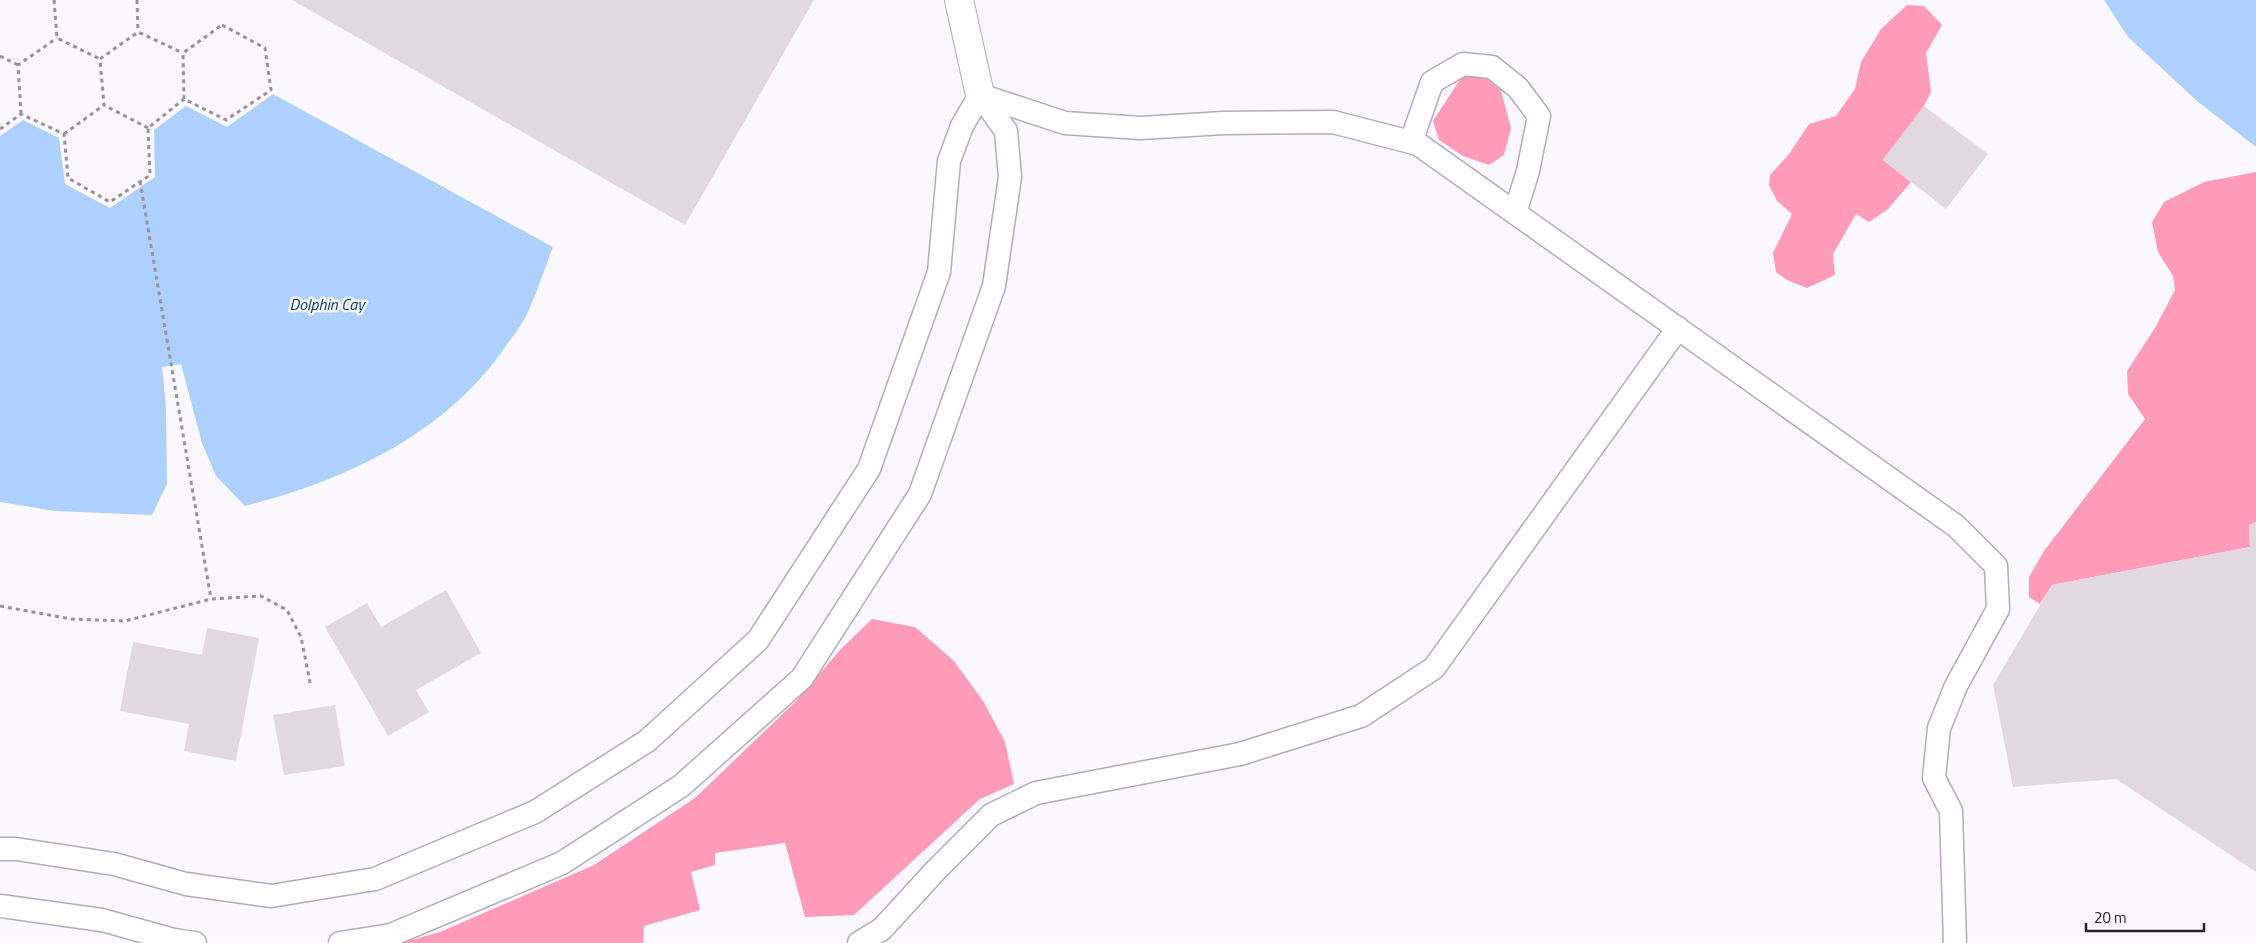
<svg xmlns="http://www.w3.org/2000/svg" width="2256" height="943" viewBox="0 0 2256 943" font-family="'Titillium Web',sans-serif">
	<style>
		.forest { fill: #fe9aba }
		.water { fill: #aed0fe }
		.building { fill: #e2d9e0 }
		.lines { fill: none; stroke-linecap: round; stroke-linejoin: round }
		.service-casing { stroke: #b2adb6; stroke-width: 25 }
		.tertiary-casing { stroke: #b2adb6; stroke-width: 30 }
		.path { stroke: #969399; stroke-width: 3; stroke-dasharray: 4 4; stroke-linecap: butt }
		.service { stroke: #fff; stroke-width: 22 }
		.tertiary { stroke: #fff; stroke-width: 28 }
		.labels { text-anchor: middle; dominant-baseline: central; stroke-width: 5; stroke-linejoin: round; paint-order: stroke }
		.water-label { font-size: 16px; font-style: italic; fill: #003a7b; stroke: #fbf7ff }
	</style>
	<rect width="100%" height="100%" fill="#fbf7ff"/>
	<path class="forest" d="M 1907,5 L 1924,6 L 1942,25 L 1926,53 L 1931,92 L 1924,106 L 1883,160 L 1911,182 L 1888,209 L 1869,222 L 1856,214 L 1833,254 L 1835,275 L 1807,288 L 1787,280 L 1776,272 L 1773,253 L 1792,214 L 1777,201 L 1769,185 L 1770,175 L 1789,154 L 1809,124 L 1836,116 L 1855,89 L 1861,62 L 1881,29 Z
		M 1475,72 L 1493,77 L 1501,91 L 1511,128 L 1504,155 L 1489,165 L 1463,156 L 1439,140 L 1433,121 L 1461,78 Z
		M 2256,172 L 2256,522 L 2249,525 L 2250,547 L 2052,585 L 2040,604 L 2029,597 L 2029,577 L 2044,551 L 2145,419 L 2128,394 L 2127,371 L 2155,328 L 2175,290 L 2173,276 L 2158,252 L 2152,222 L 2164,202 L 2204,182 Z
		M 872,619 L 915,627 L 954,661 L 983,701 L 1005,742 L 1014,784 L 980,799 L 854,915 L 805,917 L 785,843 L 715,853 L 715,865 L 691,872 L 700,910 L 644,926 L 643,943 L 401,943 L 440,932 L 594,865 L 695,798 L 795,702 L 841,649 Z"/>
	<path class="water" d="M 2104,0 L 2256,0 L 2256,147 L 2197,101 L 2128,37 Z
		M 273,94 L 553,247 C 544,270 536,296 525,318 C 520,327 514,335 508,343 C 448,433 347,480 245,506 L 216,476 L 202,443 L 181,364 L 162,367 L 166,406 L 167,484 L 152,515 L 55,511 L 0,502 L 0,136 L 23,120 L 59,138 L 65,184 L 110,208 L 155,177 L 154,130 L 186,106 L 227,127 Z"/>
	<path class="building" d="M 292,0 L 814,0 L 685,225 Z
		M 1924,106 L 1988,154 L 1946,209 L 1883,160 Z
		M 2256,522 L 2256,872 L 2116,779 L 2013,787 L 1993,685 L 2052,585 L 2250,547 L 2249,525 Z
		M 446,590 L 481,653 L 416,690 L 429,712 L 388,736 L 325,627 L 367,603 L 381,627 Z
		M 207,628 L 259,638 L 236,761 L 184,751 L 189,724 L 120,711 L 133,642 L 202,655 Z
		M 335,705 L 345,766 L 284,775 L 273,715 Z"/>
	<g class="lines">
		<defs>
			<path id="service" d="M 980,95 L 1065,123 L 1141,128 L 1224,123 L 1333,122 L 1418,144 L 1956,526 L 1996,566 L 1998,609 L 1956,686 L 1939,728 L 1934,778 L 1951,811 L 1955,943
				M 1411,142 L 1432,82 L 1463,64 L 1492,67 L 1518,88 L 1539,116 L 1528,171 L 1515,213
				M 0,849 L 16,849 L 114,864 L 186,884 L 271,896 L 375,879 L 535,812 L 647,741 L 758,640 L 869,469 L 939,272 L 949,161 L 962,126 L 980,95
				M 0,906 L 102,920 L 174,940 L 195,943
				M 340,943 L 391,935 L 562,863 L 681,786 L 802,678 L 920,494 L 994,286 L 1010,177 L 1006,131 L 980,95
				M 859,943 L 882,929 L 936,870 L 991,815 L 1036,793 L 1240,754 L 1361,716 L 1434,668 L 1678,328"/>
			<path id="tertiary" d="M 959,0 L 980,95"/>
		</defs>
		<use href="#service" class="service-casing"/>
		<use href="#tertiary" class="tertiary-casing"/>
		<path class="path" d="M 54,0 L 57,38 L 100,59
			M 137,0 L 138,32
			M 222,25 L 265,48 L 271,90 L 226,120 L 184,99 L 183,53 Z
			M 0,56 L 18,65
			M 21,114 L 18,65 L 57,38
			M 148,128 L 104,105 L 100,59 L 138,32 L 183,53
			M 0,129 L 21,114 L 64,134 L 68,178 L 110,202 L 150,175 L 148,128 L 184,99
			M 64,134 L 104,105
			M 140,181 L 211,599
			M 0,606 L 71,619 L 125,621 L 211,599 L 261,596 L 287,610 L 301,637 L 311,687"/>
		<use href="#service" class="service"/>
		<use href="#tertiary" class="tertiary"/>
	</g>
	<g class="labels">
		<g class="water-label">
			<text x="327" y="304">Dolphin Cay</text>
		</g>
	</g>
	<path d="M2086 923v8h118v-8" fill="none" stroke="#242326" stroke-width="2.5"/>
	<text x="2094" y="923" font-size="15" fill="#242326" stroke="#fbf7ff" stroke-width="4" paint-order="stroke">20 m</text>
</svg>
